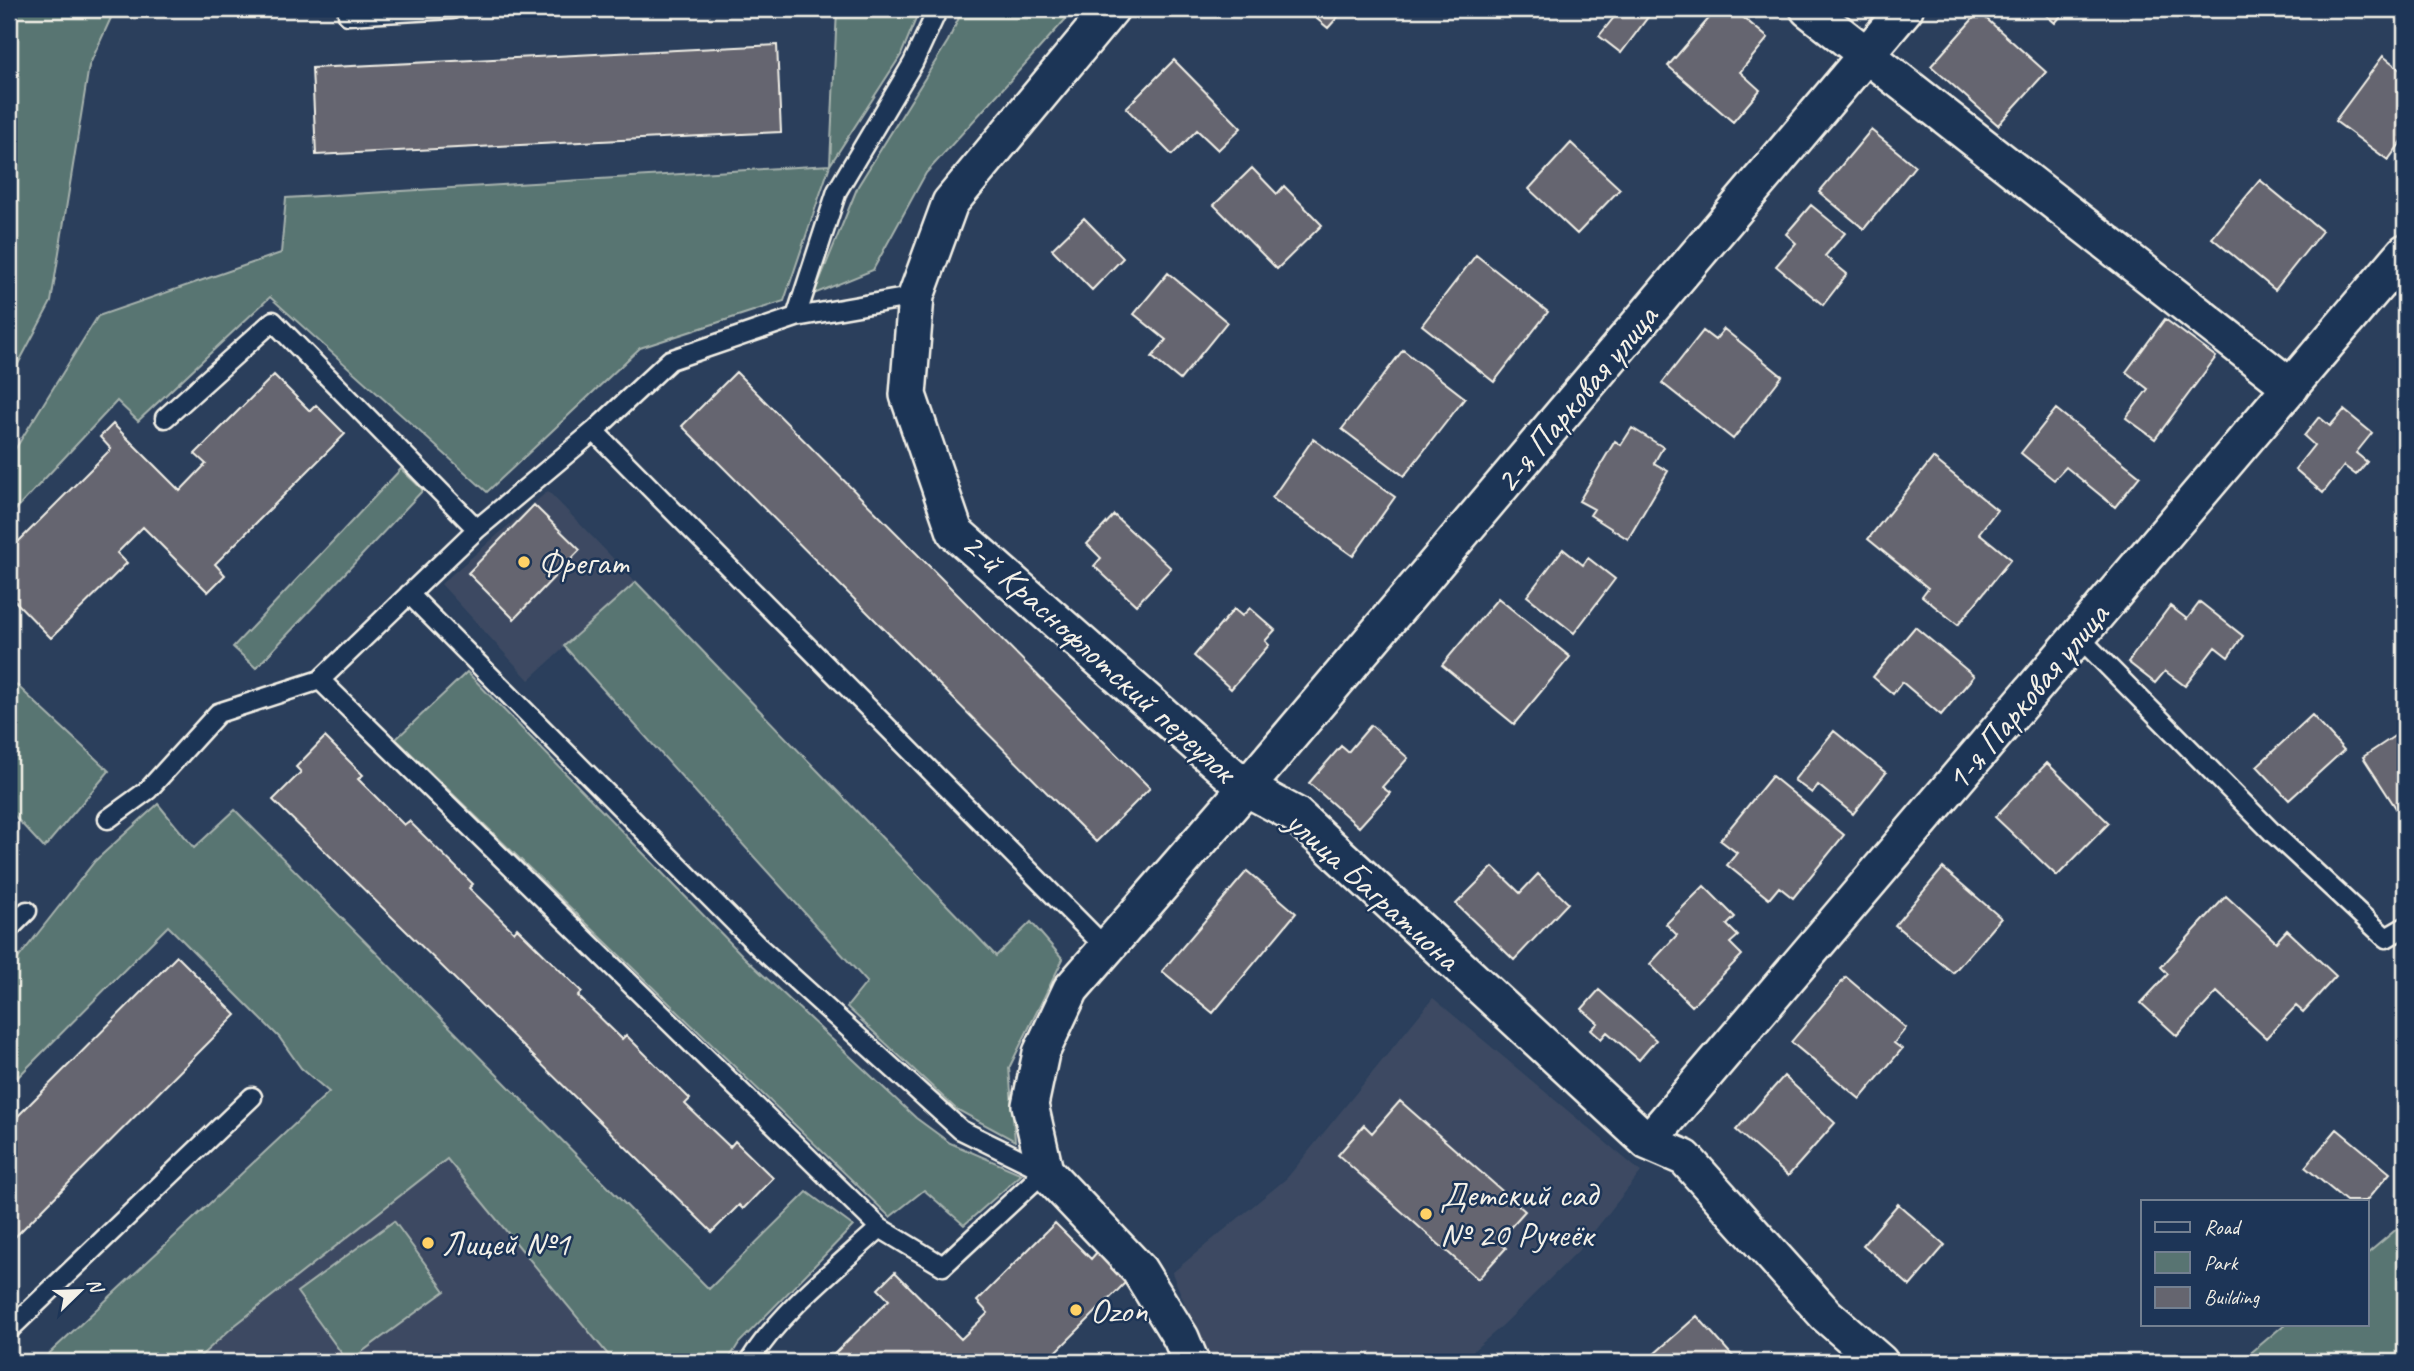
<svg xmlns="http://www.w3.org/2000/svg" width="2414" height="1371" viewBox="0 0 2414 1371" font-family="Caveat,sans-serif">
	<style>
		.built { fill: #3c4a62 }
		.green { fill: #587472; stroke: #a6b2ad; stroke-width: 2 }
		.building { fill: #65656f; stroke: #f4f1e8; stroke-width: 2 }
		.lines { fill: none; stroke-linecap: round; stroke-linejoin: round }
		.lane-casing { stroke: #f4f1e8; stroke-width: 23 }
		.street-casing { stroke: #f4f1e8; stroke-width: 40 }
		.lane { stroke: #1d3557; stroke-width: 18 }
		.street { stroke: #1d3557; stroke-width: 35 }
		.poi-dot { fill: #ffd166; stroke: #1d3557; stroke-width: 2.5 }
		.labels { text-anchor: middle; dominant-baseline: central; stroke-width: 5; stroke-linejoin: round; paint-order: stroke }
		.street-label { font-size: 35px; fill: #f4f1e8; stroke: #1d3557 }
		.poi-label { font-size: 35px; fill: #f4f1e8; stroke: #1d3557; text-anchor: start }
	</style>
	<rect width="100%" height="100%" fill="#2b3f5c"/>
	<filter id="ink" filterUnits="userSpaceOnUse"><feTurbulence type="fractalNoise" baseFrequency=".0143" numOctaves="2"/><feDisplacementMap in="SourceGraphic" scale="14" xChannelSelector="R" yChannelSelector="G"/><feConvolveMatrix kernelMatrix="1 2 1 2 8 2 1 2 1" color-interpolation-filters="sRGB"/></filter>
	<g filter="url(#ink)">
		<path class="built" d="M 548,491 L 636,582 L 529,680 L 441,584 Z
			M 1433,998 L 1641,1172 L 1580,1249 L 1502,1326 L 1460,1362 L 1209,1362 L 1172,1273 L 1287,1178 Z
			M 447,1159 L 614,1362 L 194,1362 L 234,1326 Z"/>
		<path class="green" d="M 11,9 L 115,9 L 89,66 L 51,302 L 9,381 Z
			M 837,9 L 920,9 L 901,55 L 830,165 L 784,301 L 640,348 L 487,492 L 270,297 L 138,421 L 117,401 L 9,517 L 9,459 L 98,316 L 281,253 L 286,198 L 830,165 Z
			M 963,9 L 1075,9 L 926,173 L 873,270 L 814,294 L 858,186 L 948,41 Z
			M 401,469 L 423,490 L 256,668 L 233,647 Z
			M 636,582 L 996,956 L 1031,922 L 1063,959 L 1009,1068 L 1015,1141 L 956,1109 L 847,1007 L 867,982 L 564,646 Z
			M 467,672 L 745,958 L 916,1118 L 950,1143 L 1022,1174 L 964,1225 L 924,1190 L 890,1217 L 396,739 Z
			M 9,678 L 109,771 L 44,848 L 9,810 Z
			M 158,804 L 194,848 L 235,810 L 709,1289 L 807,1192 L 853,1226 L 739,1343 L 727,1362 L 614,1362 L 447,1159 L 234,1326 L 194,1362 L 40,1362 L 329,1092 L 301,1068 L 279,1037 L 168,926 L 9,1086 L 9,970 L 95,861 Z
			M 394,1221 L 445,1291 L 348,1362 L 297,1292 Z
			M 2405,1222 L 2405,1362 L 2240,1362 L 2285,1324 L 2367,1324 L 2367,1254 Z"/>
		<path class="building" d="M 1305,9 L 1345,9 L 1328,28 Z
			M 1605,9 L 1654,9 L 1621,53 L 1599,36 L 1615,16 Z
			M 1717,9 L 1733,9 L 1768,38 L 1740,72 L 1760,90 L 1733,122 L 1668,66 Z
			M 2039,9 L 2067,9 L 2055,23 Z
			M 1979,12 L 2046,72 L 1998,125 L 1931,66 Z
			M 777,45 L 781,132 L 316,155 L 312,68 Z
			M 2383,56 L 2405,73 L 2405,137 L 2388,160 L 2335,121 Z
			M 1174,60 L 1241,128 L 1218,150 L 1197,130 L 1172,155 L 1126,108 Z
			M 1871,130 L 1915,166 L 1864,229 L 1819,192 Z
			M 1571,143 L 1620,189 L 1577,234 L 1529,189 Z
			M 1252,168 L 1277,194 L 1284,186 L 1322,225 L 1277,269 L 1214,205 Z
			M 2260,180 L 2322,231 L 2275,290 L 2212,238 Z
			M 1811,205 L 1845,233 L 1825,256 L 1847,274 L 1823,305 L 1776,266 L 1796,243 L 1786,234 Z
			M 1084,218 L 1123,258 L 1092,290 L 1052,249 Z
			M 1476,255 L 1548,312 L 1494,382 L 1422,325 Z
			M 1168,273 L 1227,322 L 1180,380 L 1152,357 L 1166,340 L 1134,314 Z
			M 2165,319 L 2216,357 L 2155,439 L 2126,418 L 2148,389 L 2126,372 Z
			M 1724,329 L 1782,376 L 1733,439 L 1662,383 L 1703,331 L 1715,340 Z
			M 1403,350 L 1465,398 L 1404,476 L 1342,429 Z
			M 736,372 L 1150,788 L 1096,842 L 682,426 Z
			M 274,375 L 310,411 L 316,405 L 345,434 L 215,564 L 225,575 L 208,592 L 143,527 L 117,553 L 127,563 L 51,638 L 15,601 L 9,605 L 9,551 L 111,449 L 100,437 L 113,424 L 180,491 L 206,464 L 195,454 Z
			M 2056,409 L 2140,476 L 2115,507 L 2066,467 L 2054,480 L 2021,453 Z
			M 2344,410 L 2372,433 L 2356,453 L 2367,462 L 2356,475 L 2344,466 L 2323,493 L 2295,469 L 2314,445 L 2304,436 L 2319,417 L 2330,426 Z
			M 1632,428 L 1663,447 L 1654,463 L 1668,471 L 1628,539 L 1590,515 L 1594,509 L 1579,501 L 1615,441 L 1621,445 Z
			M 1313,439 L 1395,497 L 1353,556 L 1272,498 Z
			M 1933,458 L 1997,510 L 1979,533 L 2011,559 L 1958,625 L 1922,596 L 1928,588 L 1868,539 Z
			M 534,505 L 580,550 L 514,619 L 468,573 Z
			M 1114,515 L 1171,568 L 1136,605 L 1094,566 L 1101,558 L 1087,544 Z
			M 1563,549 L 1583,565 L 1588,558 L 1615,579 L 1574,633 L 1527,596 Z
			M 1498,598 L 1570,657 L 1514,724 L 1442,665 Z
			M 2200,602 L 2243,636 L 2228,657 L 2215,647 L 2185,686 L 2165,671 L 2155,683 L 2128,662 L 2170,606 L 2187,619 Z
			M 1250,608 L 1275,630 L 1265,641 L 1269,645 L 1231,689 L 1194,656 L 1234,609 L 1242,616 Z
			M 1915,627 L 1974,676 L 1941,715 L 1902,682 L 1893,694 L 1873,677 Z
			M 2312,715 L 2344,750 L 2289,800 L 2257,766 Z
			M 1371,725 L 1408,758 L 1382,787 L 1390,793 L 1359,827 L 1309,783 L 1341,746 L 1348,752 Z
			M 2405,729 L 2405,822 L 2363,757 Z
			M 1834,731 L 1886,773 L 1853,814 L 1818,785 L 1812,793 L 1794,780 Z
			M 325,737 L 363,775 L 358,779 L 404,825 L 409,821 L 473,884 L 469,888 L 514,932 L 517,928 L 582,992 L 578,996 L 622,1039 L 626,1035 L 690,1099 L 685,1104 L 730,1147 L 735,1141 L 773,1178 L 743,1209 L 739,1205 L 712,1232 L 273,800 L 301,772 L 296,767 Z
			M 2047,763 L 2109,823 L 2057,876 L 1995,817 Z
			M 1772,776 L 1844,835 L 1793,898 L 1779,887 L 1769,899 L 1727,865 L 1737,853 L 1720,840 Z
			M 1493,867 L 1520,893 L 1538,874 L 1568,903 L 1514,960 L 1456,904 Z
			M 1943,868 L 2001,918 L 1953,973 L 1895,925 Z
			M 1247,871 L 1296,913 L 1213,1013 L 1162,971 Z
			M 1704,886 L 1735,917 L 1727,925 L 1738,936 L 1730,943 L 1742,955 L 1692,1006 L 1650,964 L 1677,935 L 1666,924 Z
			M 2226,896 L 2276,942 L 2287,930 L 2336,976 L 2303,1012 L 2296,1006 L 2266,1038 L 2217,992 L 2177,1036 L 2141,1003 L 2168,974 L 2161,967 Z
			M 177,956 L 236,1015 L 9,1243 L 9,1125 Z
			M 1846,977 L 1906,1028 L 1894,1043 L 1902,1049 L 1860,1099 L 1791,1042 Z
			M 1599,990 L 1656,1040 L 1639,1060 L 1607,1032 L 1601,1039 L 1591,1030 L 1598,1023 L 1582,1009 Z
			M 1784,1076 L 1835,1123 L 1788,1176 L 1736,1130 Z
			M 1400,1101 L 1525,1211 L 1498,1241 L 1506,1248 L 1478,1279 L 1338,1155 L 1364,1125 L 1372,1133 Z
			M 2337,1129 L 2390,1173 L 2366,1201 L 2346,1201 L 2305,1167 Z
			M 1898,1204 L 1945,1245 L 1910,1286 L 1863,1245 Z
			M 1055,1223 L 1091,1259 L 1097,1252 L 1126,1282 L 1046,1362 L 826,1362 L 889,1300 L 878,1289 L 895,1272 L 961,1339 L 988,1313 L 977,1301 Z
			M 1697,1316 L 1738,1362 L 1645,1362 Z"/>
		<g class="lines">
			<defs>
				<path id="lane" d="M 349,9 L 348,15 L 452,9
					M 796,317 L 837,191 L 913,63 L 938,9
					M 165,418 L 273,321 L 477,529
					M 594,431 L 1107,949
					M 2079,637 L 2272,832 L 2386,938 L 2405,927
					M 320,680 L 880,1228 L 943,1266 L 1045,1171 L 961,1130 L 759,947 L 409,594
					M 108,819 L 148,790 L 218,713 L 320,680 L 477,529 L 594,431 L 670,360 L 796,317 L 916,296
					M 9,929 L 27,911
					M 9,1330 L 252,1097
					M 749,1362 C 782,1310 835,1269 880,1228"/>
				<path id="street" d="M 1111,9 L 950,203 L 916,296 L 908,395 L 955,532 L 1246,788 L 1296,815 L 1648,1142 L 1685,1158 L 1826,1315 L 1880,1362
					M 1808,9 L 2291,387
					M 1648,1142 L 2405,252
					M 1191,1362 L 1181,1338 L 1139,1270 L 1045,1171 L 1030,1105 L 1041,1053 L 1071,989 L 1246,788 L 1905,9"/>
			</defs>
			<use href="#lane" class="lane-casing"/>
			<use href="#street" class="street-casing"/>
			<use href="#lane" class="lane"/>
			<use href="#street" class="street"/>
		</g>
	</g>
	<g class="poi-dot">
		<circle cx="524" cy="562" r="7"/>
		<circle cx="1426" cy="1214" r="7"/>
		<circle cx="428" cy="1243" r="7"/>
		<circle cx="1076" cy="1310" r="7"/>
	</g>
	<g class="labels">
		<g class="street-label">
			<text transform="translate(1576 399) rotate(-50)">2-я Парковая улица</text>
			<text transform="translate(1099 657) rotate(42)">2-й Краснофлотский переулок</text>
			<text transform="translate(2027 697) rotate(-50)">1-я Парковая улица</text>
			<text transform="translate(1373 890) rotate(42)">улица Багратиона</text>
		</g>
		<g class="poi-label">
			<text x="538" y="562">Фрегат</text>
			<text x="1440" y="1194">Детский сад<tspan x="1440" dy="40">№ 20 Ручеёк</tspan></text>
			<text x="442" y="1243">Лицей №1</text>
			<text x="1090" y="1310">Ozon</text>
		</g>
	</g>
	<rect width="2414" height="1371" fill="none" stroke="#1d3557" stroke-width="35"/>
	<rect x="18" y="18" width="2379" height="1336" fill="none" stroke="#f4f1e8" stroke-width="2.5" filter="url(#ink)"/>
	<rect x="2141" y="1200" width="228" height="126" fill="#1d3557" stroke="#738091" stroke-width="2"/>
	<rect x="2155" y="1222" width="35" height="10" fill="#1d3557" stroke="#738091" stroke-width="2"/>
	<text x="2204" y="1234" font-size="21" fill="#f4f1e8">Road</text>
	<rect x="2155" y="1252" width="35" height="21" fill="#587472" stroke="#738091" stroke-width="2"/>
	<text x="2204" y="1270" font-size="21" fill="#f4f1e8">Park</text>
	<rect x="2155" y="1287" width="35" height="21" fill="#65656f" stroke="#738091" stroke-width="2"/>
	<text x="2204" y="1304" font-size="21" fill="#f4f1e8">Building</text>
	<g transform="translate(80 1291) rotate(67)" stroke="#1d3557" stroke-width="5" paint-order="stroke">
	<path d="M0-5L12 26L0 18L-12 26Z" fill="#f4f1e8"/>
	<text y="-10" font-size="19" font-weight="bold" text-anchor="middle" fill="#f4f1e8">N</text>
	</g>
</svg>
